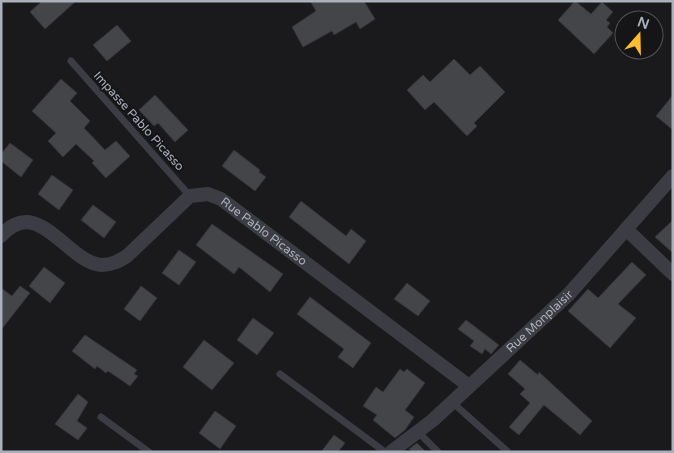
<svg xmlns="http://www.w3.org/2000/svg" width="674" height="453" viewBox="0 0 674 453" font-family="'Varela Round',sans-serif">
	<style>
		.building { fill: #444549; stroke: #343439 }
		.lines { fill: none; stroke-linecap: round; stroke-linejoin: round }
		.service { stroke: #3c3d44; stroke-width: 7 }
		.minor { stroke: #3c3d44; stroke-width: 14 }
		.labels { text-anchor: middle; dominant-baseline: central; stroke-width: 4; stroke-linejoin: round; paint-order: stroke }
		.street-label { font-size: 12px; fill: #abb0bd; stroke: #151517 }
	</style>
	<rect width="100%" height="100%" fill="#1a1a1c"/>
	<path class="building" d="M 42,1 L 76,1 L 45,29 L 30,12 Z
		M 310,1 L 364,1 L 375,19 L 360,29 L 356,22 L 334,35 L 332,31 L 303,47 L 292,27 L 316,11 Z
		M 575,1 L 591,14 L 602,2 L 613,12 L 606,20 L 610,23 L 607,27 L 613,33 L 594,54 L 558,20 Z
		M 117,25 L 131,41 L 107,61 L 93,45 Z
		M 454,59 L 470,75 L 480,66 L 505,92 L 474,123 L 477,126 L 467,136 L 434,102 L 425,110 L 407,90 L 423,75 L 430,82 Z
		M 61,79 L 77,93 L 70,101 L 90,121 L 84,128 L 105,150 L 116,141 L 130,156 L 106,178 L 92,163 L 94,161 L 76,144 L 63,157 L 48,141 L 56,133 L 32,111 Z
		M 155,95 L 188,130 L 175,142 L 158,123 L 154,126 L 139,110 Z
		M 673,95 L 673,130 L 656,116 Z
		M 10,143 L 33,160 L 21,177 L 1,161 L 1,154 Z
		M 234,150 L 260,170 L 259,172 L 266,177 L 255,191 L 222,166 Z
		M 52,175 L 73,190 L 59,210 L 38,194 Z
		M 301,201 L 346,236 L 351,229 L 366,241 L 349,264 L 289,217 Z
		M 93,205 L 116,222 L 104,238 L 81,220 Z
		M 673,220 L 673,253 L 655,237 Z
		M 212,224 L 283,274 L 270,292 L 239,267 L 234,274 L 196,245 Z
		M 179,250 L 196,262 L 179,285 L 162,273 Z
		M 632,262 L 646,275 L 618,304 L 636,318 L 610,348 L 568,311 L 588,289 L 598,298 Z
		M 44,267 L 65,283 L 50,303 L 29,286 Z
		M 407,283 L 430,301 L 418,316 L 394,299 Z
		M 20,286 L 30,293 L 1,330 L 1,288 L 12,296 Z
		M 141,286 L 157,298 L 140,321 L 124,309 Z
		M 310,297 L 371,343 L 353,368 L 338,357 L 344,349 L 297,314 Z
		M 253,318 L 274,333 L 257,355 L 237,340 Z
		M 466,320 L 499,345 L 491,354 L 485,349 L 482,354 L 470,346 L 474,341 L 458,329 Z
		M 85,335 L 137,370 L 134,374 L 138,376 L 130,386 L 108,371 L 106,373 L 97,366 L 95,369 L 72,351 Z
		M 204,340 L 234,363 L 212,390 L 183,367 Z
		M 520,360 L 538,375 L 539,372 L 592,421 L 580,435 L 544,405 L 519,435 L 509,427 L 530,403 L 520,394 L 525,389 L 508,374 Z
		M 400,369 L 404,372 L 407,369 L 425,383 L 405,410 L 414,417 L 405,430 L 395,438 L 373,420 L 377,415 L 363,406 L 376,387 L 383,392 Z
		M 78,394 L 88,402 L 77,421 L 87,428 L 78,440 L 55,424 Z
		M 215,411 L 236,426 L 220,449 L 199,433 Z
		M 334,435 L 345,443 L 338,452 L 321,452 Z
		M 417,443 L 426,452 L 413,452 L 409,449 Z"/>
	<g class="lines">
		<path class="service" d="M 71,61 L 190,196
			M 280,374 L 385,452
			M 453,403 L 508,452
			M 101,417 L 149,452
			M 418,432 L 438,452"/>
		<g class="minor">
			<path d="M 626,229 L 673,274"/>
			<path id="s1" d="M 1,236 C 38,193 67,263 102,265 C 112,265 119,261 127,256 L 190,196 L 208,194 L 221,199 L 469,386"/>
			<path id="s2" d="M 391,452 L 433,420 L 569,294 L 673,176"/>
		</g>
	</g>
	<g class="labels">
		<g class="street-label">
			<text transform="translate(139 121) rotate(48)">Impasse Pablo Picasso</text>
			<text stroke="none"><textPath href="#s1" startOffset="318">Rue Pablo Picasso</textPath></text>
			<text stroke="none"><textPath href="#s2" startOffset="198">Rue Monplaisir</textPath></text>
		</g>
	</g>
	<rect width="674" height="453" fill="none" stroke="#abb0bd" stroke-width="5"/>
	<g transform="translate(639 35) rotate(20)"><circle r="24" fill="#151517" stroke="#515359"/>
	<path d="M0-4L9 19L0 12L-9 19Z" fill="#ffbc2f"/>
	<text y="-8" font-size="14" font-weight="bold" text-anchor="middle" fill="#abb0bd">N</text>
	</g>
</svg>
